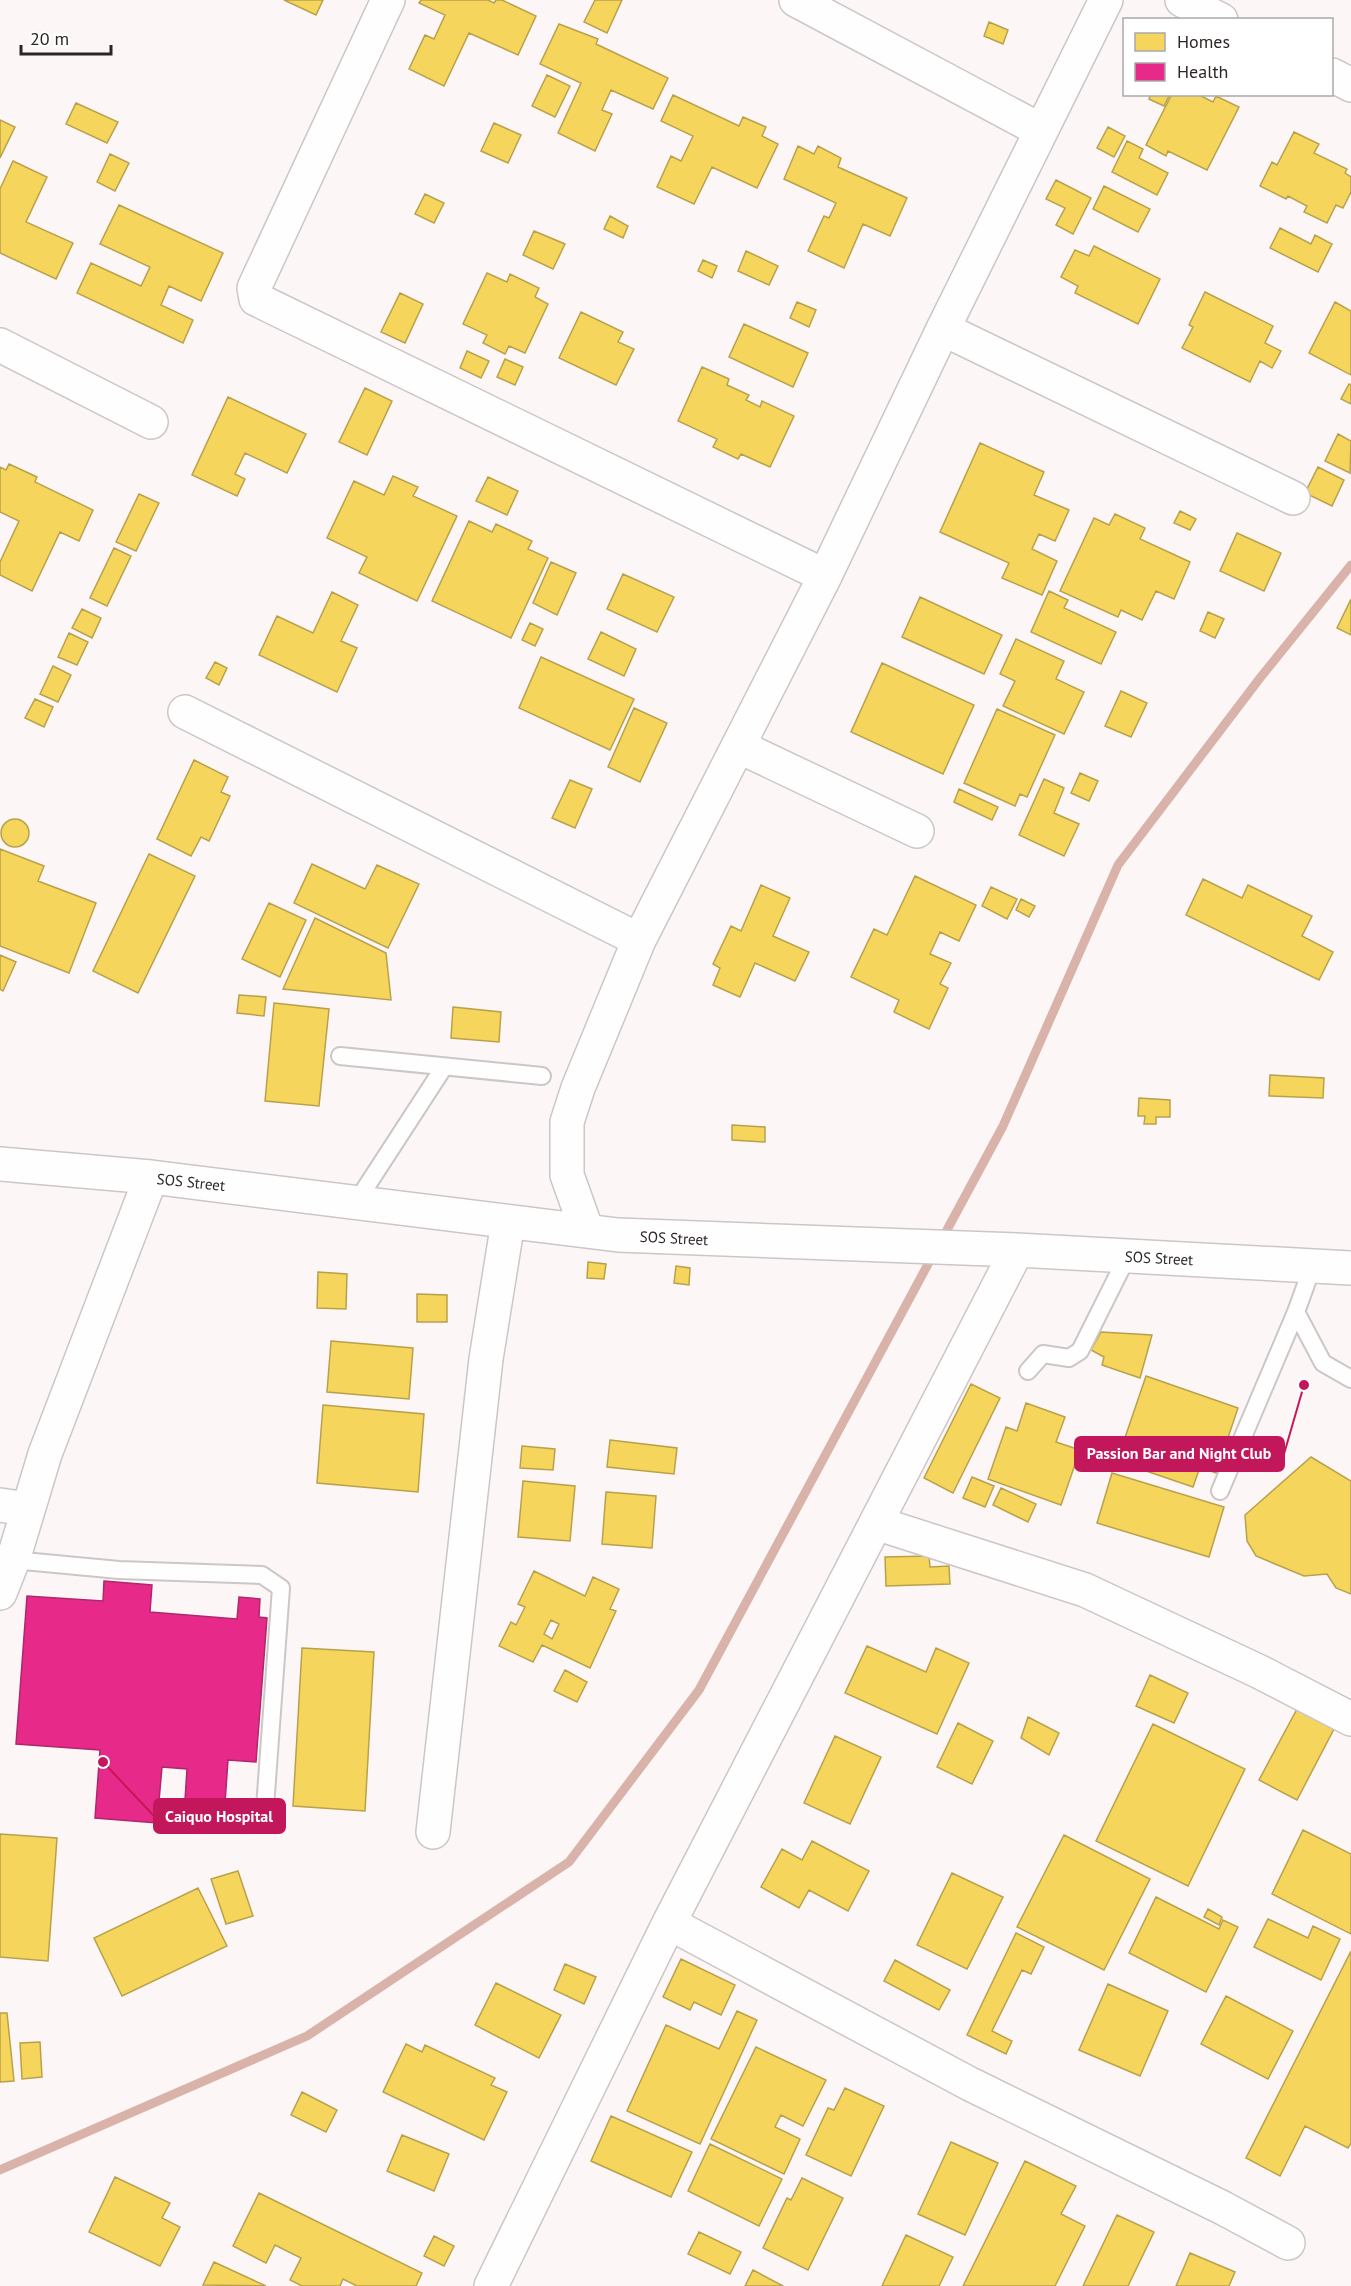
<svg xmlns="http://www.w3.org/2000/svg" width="1351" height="2286" viewBox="0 0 1351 2286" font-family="'PT Sans',sans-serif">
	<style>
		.homes { fill: #f6d55c; stroke: #b9a14c; stroke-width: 1.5; fill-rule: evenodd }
		.health { fill: #e7298a; stroke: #af286c; stroke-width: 1.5 }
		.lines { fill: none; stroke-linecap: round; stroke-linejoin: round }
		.stream { stroke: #d9b3a9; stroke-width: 9 }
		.lane-casing { stroke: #ccc7c6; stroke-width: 20 }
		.street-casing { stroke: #ccc7c6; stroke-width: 36 }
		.lane { stroke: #fffefe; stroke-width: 16 }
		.street { stroke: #fffefe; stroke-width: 33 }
		.labels { text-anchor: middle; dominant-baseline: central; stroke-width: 6; stroke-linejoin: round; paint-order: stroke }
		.street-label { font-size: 15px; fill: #2c2725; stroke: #fff }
		.leader { fill: none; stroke: #c2185b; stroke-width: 2 }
		.callout-dot { fill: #c2185b; stroke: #fff; stroke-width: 2 }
		.callout { fill: #c2185b; stroke: #c2185b; stroke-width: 2 }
		.callout-label { font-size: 16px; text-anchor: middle; font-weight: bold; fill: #fff }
	</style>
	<rect width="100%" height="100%" fill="#fcf7f6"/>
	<path class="homes" d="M 284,0 L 323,0 L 316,15 Z
		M 421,0 L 488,0 L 494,3 L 496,0 L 502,0 L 536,16 L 518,55 L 469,33 L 444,86 L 409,69 L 425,35 L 434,39 L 445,15 L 419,3 Z
		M 595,0 L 622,0 L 607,33 L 584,22 Z
		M 989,22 L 1008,30 L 1003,44 L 984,36 Z
		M 559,24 L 598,39 L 596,44 L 668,78 L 653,109 L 611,90 L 602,110 L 612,114 L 595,151 L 558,133 L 581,83 L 540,64 Z
		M 547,75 L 570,86 L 555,117 L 532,106 Z
		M 1151,94 L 1170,94 L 1164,106 L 1149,99 Z
		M 1172,94 L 1197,94 L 1213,102 L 1216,96 L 1239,107 L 1207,170 L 1168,151 L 1166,156 L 1146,145 Z
		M 673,95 L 739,126 L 743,117 L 766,127 L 762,136 L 778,144 L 757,188 L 712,167 L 694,204 L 657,187 L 671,156 L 681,161 L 693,136 L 661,121 Z
		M 76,103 L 118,122 L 107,143 L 66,124 Z
		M 0,120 L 15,127 L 0,158 Z
		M 494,123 L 521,135 L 508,163 L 481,151 Z
		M 1108,127 L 1125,136 L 1114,157 L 1097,148 Z
		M 1294,132 L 1319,144 L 1314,153 L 1347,169 L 1345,173 L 1351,177 L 1351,192 L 1343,208 L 1336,205 L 1327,223 L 1304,212 L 1307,206 L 1288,196 L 1286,199 L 1260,186 L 1272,162 L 1277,165 Z
		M 1127,141 L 1143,149 L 1139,158 L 1168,173 L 1157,195 L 1112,172 Z
		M 798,146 L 814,154 L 818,146 L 841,158 L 838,167 L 907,198 L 890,236 L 863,224 L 844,268 L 808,251 L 824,216 L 829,218 L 836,203 L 784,179 Z
		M 110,154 L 129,163 L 115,191 L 97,182 Z
		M 13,161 L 47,177 L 26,222 L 73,243 L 56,279 L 0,253 L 0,189 Z
		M 1056,180 L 1091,198 L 1073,234 L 1056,225 L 1065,208 L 1046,199 Z
		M 1104,186 L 1150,209 L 1138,232 L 1093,209 Z
		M 425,194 L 444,203 L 434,223 L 415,214 Z
		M 119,205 L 223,253 L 201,301 L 169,286 L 161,305 L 193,320 L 183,343 L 77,293 L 91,263 L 141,286 L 150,267 L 100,244 Z
		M 610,216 L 628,226 L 623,238 L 604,229 Z
		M 1280,228 L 1311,244 L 1315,235 L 1332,244 L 1318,272 L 1270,248 Z
		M 534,231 L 565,244 L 553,269 L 523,255 Z
		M 1094,246 L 1160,279 L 1138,324 L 1075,293 L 1078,286 L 1061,277 L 1075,250 L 1089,256 Z
		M 746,251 L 778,266 L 769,285 L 738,271 Z
		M 703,260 L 717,266 L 712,278 L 698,271 Z
		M 487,273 L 507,282 L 510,274 L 539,288 L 535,297 L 548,304 L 525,353 L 509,346 L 505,354 L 483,343 L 487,335 L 463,324 Z
		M 1205,292 L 1273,326 L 1265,343 L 1281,351 L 1272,368 L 1260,361 L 1250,382 L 1182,348 L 1193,327 L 1189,325 Z
		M 400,293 L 423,304 L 405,343 L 381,332 Z
		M 797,302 L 816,310 L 809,327 L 790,318 Z
		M 1335,302 L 1351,311 L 1351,375 L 1309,353 Z
		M 581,312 L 623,332 L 618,342 L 634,349 L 616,385 L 559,358 Z
		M 744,324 L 808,353 L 793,387 L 729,357 Z
		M 467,351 L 489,361 L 481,378 L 460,368 Z
		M 505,359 L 523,367 L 515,385 L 497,377 Z
		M 702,367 L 729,379 L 727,385 L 749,395 L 746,400 L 760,407 L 762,401 L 794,416 L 770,467 L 741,454 L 738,459 L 713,447 L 717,439 L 678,421 Z
		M 1349,384 L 1351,385 L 1351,404 L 1341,399 Z
		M 365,388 L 392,401 L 367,455 L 339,442 Z
		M 228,397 L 306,434 L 287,473 L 245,453 L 235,474 L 245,479 L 237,496 L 192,475 Z
		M 1338,434 L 1351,441 L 1350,473 L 1325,461 Z
		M 980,443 L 1044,472 L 1034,495 L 1069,510 L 1055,541 L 1039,534 L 1032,549 L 1057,561 L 1042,595 L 1002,578 L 1009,563 L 940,532 Z
		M 9,464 L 37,477 L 35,482 L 93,510 L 79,541 L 60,532 L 32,591 L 0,575 L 0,562 L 19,521 L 0,512 L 0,467 L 6,470 Z
		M 1318,467 L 1344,480 L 1332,506 L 1305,493 Z
		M 393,476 L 418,487 L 413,496 L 457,516 L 417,601 L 359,573 L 367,557 L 327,538 L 354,481 L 384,495 Z
		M 488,477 L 518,491 L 507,515 L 476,501 Z
		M 139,494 L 159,503 L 136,551 L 116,542 Z
		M 1180,511 L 1196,519 L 1190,530 L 1174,523 Z
		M 1115,514 L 1145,528 L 1140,539 L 1190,562 L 1174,599 L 1156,591 L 1142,620 L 1121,610 L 1118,617 L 1060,591 L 1094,518 L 1109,525 Z
		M 469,521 L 492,532 L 496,524 L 532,541 L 528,549 L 548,558 L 511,638 L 432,601 Z
		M 1237,533 L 1281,553 L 1264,591 L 1220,571 Z
		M 114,548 L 131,556 L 107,606 L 90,598 Z
		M 551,562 L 576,573 L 557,615 L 533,603 Z
		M 623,574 L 674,597 L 657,632 L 607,609 Z
		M 1049,591 L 1068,600 L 1064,608 L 1116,632 L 1101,664 L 1031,632 Z
		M 332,592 L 358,605 L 341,641 L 357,648 L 337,692 L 259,655 L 277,616 L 313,633 Z
		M 920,597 L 1002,635 L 984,674 L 902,637 Z
		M 1351,599 L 1351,635 L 1337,628 Z
		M 82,609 L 101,618 L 92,638 L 72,628 Z
		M 1208,612 L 1224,619 L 1215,638 L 1200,631 Z
		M 530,623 L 543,629 L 535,646 L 522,640 Z
		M 601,632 L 636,649 L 624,676 L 588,659 Z
		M 69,633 L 88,642 L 77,665 L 58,657 Z
		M 1016,639 L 1064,661 L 1056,679 L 1084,692 L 1064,734 L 1003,706 L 1015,681 L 1000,674 Z
		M 541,657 L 634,699 L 610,750 L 519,708 Z
		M 215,662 L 227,668 L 219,685 L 206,678 Z
		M 882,663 L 974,705 L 943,774 L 851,732 Z
		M 53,666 L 71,675 L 58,702 L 40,694 Z
		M 1121,691 L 1147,703 L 1131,737 L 1105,726 Z
		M 35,699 L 53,707 L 44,727 L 25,718 Z
		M 634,708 L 667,723 L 640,782 L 608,767 Z
		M 997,709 L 1055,735 L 1027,797 L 1020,794 L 1015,806 L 964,783 Z
		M 194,760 L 228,777 L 221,792 L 230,796 L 209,841 L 201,837 L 191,856 L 157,839 Z
		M 1080,773 L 1098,781 L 1089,801 L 1071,793 Z
		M 1044,779 L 1064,788 L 1054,813 L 1079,824 L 1064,856 L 1019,835 Z
		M 570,780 L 592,789 L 575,828 L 552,818 Z
		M 959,789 L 998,807 L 992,820 L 954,802 Z
		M1 833a14 14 0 1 1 28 0a14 14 0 1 1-28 0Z
		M 0,849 L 44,866 L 38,881 L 96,903 L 69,973 L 0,946 Z
		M 149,854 L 195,876 L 138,993 L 93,971 Z
		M 312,864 L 365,889 L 377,865 L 419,884 L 388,948 L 294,903 Z
		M 915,876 L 976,905 L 959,941 L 940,932 L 930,954 L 951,963 L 940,984 L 948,988 L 929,1029 L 894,1012 L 899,1000 L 851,977 L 874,929 L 887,935 Z
		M 1203,879 L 1242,898 L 1248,885 L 1312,916 L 1302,936 L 1333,952 L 1319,980 L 1186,915 Z
		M 761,885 L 790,898 L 773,936 L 809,952 L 795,981 L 755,963 L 740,997 L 713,985 L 720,968 L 713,964 L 731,926 L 741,931 Z
		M 991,887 L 1017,899 L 1007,919 L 982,906 Z
		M 1021,899 L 1035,906 L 1029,917 L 1016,910 Z
		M 269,903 L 306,920 L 280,977 L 242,959 Z
		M 315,918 L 386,953 L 391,1000 L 283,989 Z
		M 0,955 L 16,962 L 3,991 L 0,989 Z
		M 239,995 L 266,997 L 264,1016 L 237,1013 Z
		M 274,1003 L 329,1009 L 319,1106 L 265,1101 Z
		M 453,1007 L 501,1012 L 499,1042 L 451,1038 Z
		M 1270,1075 L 1324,1078 L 1323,1098 L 1269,1096 Z
		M 1139,1098 L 1170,1100 L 1170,1117 L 1156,1117 L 1156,1124 L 1144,1124 L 1145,1116 L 1138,1116 Z
		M 732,1125 L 765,1127 L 765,1142 L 732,1140 Z
		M 588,1262 L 606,1264 L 604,1279 L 587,1278 Z
		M 676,1266 L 690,1268 L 689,1285 L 674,1283 Z
		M 318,1272 L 347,1274 L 346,1309 L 317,1308 Z
		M 417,1294 L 447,1295 L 447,1322 L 417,1322 Z
		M 1101,1332 L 1152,1335 L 1140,1378 L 1102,1365 L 1104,1357 L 1091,1350 Z
		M 331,1341 L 413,1348 L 409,1399 L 327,1392 Z
		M 1146,1376 L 1238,1408 L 1216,1473 L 1200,1467 L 1193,1487 L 1117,1461 Z
		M 971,1384 L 1000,1398 L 953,1493 L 924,1478 Z
		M 1026,1403 L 1065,1417 L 1056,1442 L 1080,1450 L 1061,1505 L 988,1479 L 1006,1427 L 1017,1431 Z
		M 323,1405 L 424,1414 L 418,1492 L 317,1483 Z
		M 610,1440 L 677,1448 L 674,1474 L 607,1467 Z
		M 522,1446 L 555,1449 L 553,1470 L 520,1468 Z
		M 1311,1457 L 1351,1481 L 1351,1594 L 1336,1588 L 1327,1574 L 1304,1576 L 1256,1556 L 1247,1541 L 1245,1515 Z
		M 1112,1473 L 1224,1507 L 1209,1557 L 1097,1523 Z
		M 972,1477 L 994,1486 L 985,1507 L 963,1498 Z
		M 523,1481 L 575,1486 L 570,1541 L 518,1537 Z
		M 1001,1488 L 1036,1504 L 1028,1522 L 993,1505 Z
		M 606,1492 L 656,1496 L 652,1548 L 602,1544 Z
		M 929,1556 L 930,1567 L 949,1566 L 950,1584 L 886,1586 L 885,1557 Z
		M 534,1571 L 585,1596 L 593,1577 L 619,1589 L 610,1609 L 616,1611 L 590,1668 L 542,1645 L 533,1662 L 499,1646 L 511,1622 L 516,1625 L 525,1607 L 518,1604 ZM 551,1620 L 559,1624 L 552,1639 L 544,1634 Z
		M 867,1646 L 926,1672 L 936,1648 L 969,1663 L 937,1734 L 845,1693 Z
		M 302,1648 L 374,1652 L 365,1811 L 293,1806 Z
		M 565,1670 L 587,1682 L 577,1702 L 554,1691 Z
		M 1150,1675 L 1188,1693 L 1174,1723 L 1136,1706 Z
		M 1297,1709 L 1334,1729 L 1297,1800 L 1259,1780 Z
		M 1028,1717 L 1059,1733 L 1049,1755 L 1021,1738 Z
		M 958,1723 L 993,1741 L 972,1784 L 937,1767 Z
		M 1153,1724 L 1245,1769 L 1188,1886 L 1096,1841 Z
		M 835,1736 L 881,1757 L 850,1824 L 804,1803 Z
		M 1303,1830 L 1351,1854 L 1351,1934 L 1272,1894 Z
		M 0,1834 L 57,1838 L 48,1961 L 0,1957 Z
		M 1064,1835 L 1150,1879 L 1104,1970 L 1017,1927 Z
		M 812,1841 L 869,1871 L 848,1911 L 809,1890 L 799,1908 L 761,1887 L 782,1849 L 802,1860 Z
		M 238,1871 L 253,1916 L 226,1924 L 211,1879 Z
		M 952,1873 L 1003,1897 L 967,1969 L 917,1945 Z
		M 198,1888 L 227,1946 L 122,1996 L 94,1938 Z
		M 1156,1897 L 1219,1929 L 1223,1920 L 1238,1927 L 1206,1992 L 1129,1953 Z
		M 1208,1909 L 1222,1917 L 1219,1925 L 1204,1917 Z
		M 1268,1919 L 1308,1938 L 1313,1926 L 1340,1939 L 1321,1980 L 1254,1947 Z
		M 1016,1933 L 1044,1947 L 1031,1974 L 1022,1970 L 992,2031 L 1012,2041 L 1006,2054 L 967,2035 Z
		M 1351,1951 L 1351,2143 L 1348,2148 L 1305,2126 L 1280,2176 L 1246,2158 Z
		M 681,1959 L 735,1985 L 721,2015 L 694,2002 L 690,2010 L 663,1997 Z
		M 895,1960 L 950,1990 L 939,2010 L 884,1981 Z
		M 565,1964 L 596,1977 L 584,2004 L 554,1990 Z
		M 496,1983 L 561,2015 L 539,2058 L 475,2025 Z
		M 1108,1984 L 1168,2011 L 1140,2076 L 1079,2050 Z
		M 1226,1996 L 1293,2031 L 1268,2079 L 1201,2044 Z
		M 737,2011 L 757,2020 L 700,2144 L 627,2111 L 666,2025 L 719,2049 Z
		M 0,2013 L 7,2013 L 14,2081 L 0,2082 Z
		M 40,2042 L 42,2077 L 22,2079 L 20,2043 Z
		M 406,2044 L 422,2052 L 425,2045 L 495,2078 L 491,2085 L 507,2092 L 484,2140 L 383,2092 Z
		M 756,2047 L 826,2080 L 803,2126 L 781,2115 L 775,2127 L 800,2139 L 784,2174 L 711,2139 Z
		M 845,2088 L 884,2106 L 851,2176 L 806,2155 L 828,2108 L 834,2110 Z
		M 302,2092 L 337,2110 L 326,2132 L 291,2115 Z
		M 611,2116 L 692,2152 L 671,2197 L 591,2161 Z
		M 402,2135 L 449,2154 L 434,2191 L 387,2171 Z
		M 951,2142 L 998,2163 L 965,2235 L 918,2214 Z
		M 710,2144 L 782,2179 L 759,2226 L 688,2191 Z
		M 1025,2161 L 1076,2186 L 1061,2214 L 1085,2226 L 1055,2286 L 963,2286 Z
		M 115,2177 L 170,2203 L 162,2218 L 180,2227 L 160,2266 L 89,2232 Z
		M 802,2178 L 843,2198 L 808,2270 L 763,2248 L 787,2198 L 791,2200 Z
		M 259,2193 L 422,2273 L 416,2286 L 357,2286 L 343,2279 L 340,2286 L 302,2286 L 290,2280 L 301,2258 L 275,2245 L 266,2263 L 233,2246 Z
		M 1117,2215 L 1154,2232 L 1128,2286 L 1083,2286 Z
		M 699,2232 L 741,2252 L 730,2274 L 688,2254 Z
		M 906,2235 L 953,2257 L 939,2286 L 882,2286 Z
		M 434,2236 L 454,2246 L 444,2266 L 424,2256 Z
		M 1190,2253 L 1235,2272 L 1229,2286 L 1176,2286 Z
		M 214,2262 L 266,2286 L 203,2285 Z
		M 753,2270 L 783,2286 L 745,2286 Z"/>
	<path class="health" d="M 104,1581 L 152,1585 L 150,1612 L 237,1619 L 239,1597 L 260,1599 L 259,1617 L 267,1618 L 256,1762 L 228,1760 L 225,1803 L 185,1800 L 187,1769 L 162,1767 L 157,1823 L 95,1818 L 100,1750 L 16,1744 L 27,1596 L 103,1601 Z"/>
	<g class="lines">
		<path class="stream" d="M 941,1241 L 1003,1126 L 1118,865 L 1260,678 L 1351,565
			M 0,2170 L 307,2036 L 569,1862 L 699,1690 L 934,1253"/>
		<defs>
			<path id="lane" d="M 340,1056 L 542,1076
				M 357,1201 L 444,1067
				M 1296,1312 L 1323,1363 L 1351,1379
				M 1028,1371 L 1043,1354 L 1069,1358 L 1080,1351 L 1127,1257
				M 1220,1491 L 1296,1312 L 1313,1265
				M 13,1560 L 119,1570 L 262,1575 L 281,1588 L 264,1821"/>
			<path id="street" d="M 388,0 L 254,288 L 256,299 L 825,576
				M 796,0 L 1040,130
				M 1182,0 L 1221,20
				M 1332,75 L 1351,85
				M 943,329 L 1293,498
				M 0,345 L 151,422
				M 185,712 L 639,940
				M 738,746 L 917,831
				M 0,1164 L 151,1177 L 618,1235 L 1017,1250 L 1351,1268
				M 587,1231 L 567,1175 L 567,1122 L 578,1088 L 639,940 L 825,576 L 943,329 L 1106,0
				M 0,1505 L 28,1509
				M 876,1523 L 1085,1590 L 1260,1672 L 1351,1719
				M 0,1593 L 13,1560 L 45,1454 L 151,1177
				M 433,1832 L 486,1359 L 508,1222
				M 669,1923 L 970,2084 L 1223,2208 L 1288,2243
				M 491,2286 L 669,1923 L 1017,1250"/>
		</defs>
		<use href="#lane" class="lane-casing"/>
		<use href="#street" class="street-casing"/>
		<use href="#lane" class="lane"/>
		<use href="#street" class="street"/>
	</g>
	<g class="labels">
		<g class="street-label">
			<text transform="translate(191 1182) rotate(6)">SOS Street</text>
			<text transform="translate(674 1238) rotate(3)">SOS Street</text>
			<text transform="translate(1159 1258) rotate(3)">SOS Street</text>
		</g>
	</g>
	<path class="leader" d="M1304 1385L1284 1454M103 1762L154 1816"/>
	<g class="callout-dot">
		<circle cx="1304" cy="1385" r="6"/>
		<circle cx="103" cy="1762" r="6"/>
	</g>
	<g class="callout">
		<rect x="1075" y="1437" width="209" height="34" rx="6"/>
		<rect x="154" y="1799" width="131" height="34" rx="6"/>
	</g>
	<g class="callout-label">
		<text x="1179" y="1459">Passion Bar and Night Club</text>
		<text x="219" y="1822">Caiquo Hospital</text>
	</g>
	<rect x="1123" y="18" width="210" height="78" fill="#ffffff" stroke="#aba9a8" stroke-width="1.5"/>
	<rect x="1135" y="33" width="30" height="18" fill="#f6d55c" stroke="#aba9a8" stroke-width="1.5"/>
	<text x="1177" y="48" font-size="18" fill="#2c2725">Homes</text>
	<rect x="1135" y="63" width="30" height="18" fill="#e7298a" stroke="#aba9a8" stroke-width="1.5"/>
	<text x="1177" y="78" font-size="18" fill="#2c2725">Health</text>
	<path d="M21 45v9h90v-9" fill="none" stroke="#2c2725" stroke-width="3"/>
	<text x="30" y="45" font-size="18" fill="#2c2725" stroke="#ffffff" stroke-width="4.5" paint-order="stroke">20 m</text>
</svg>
